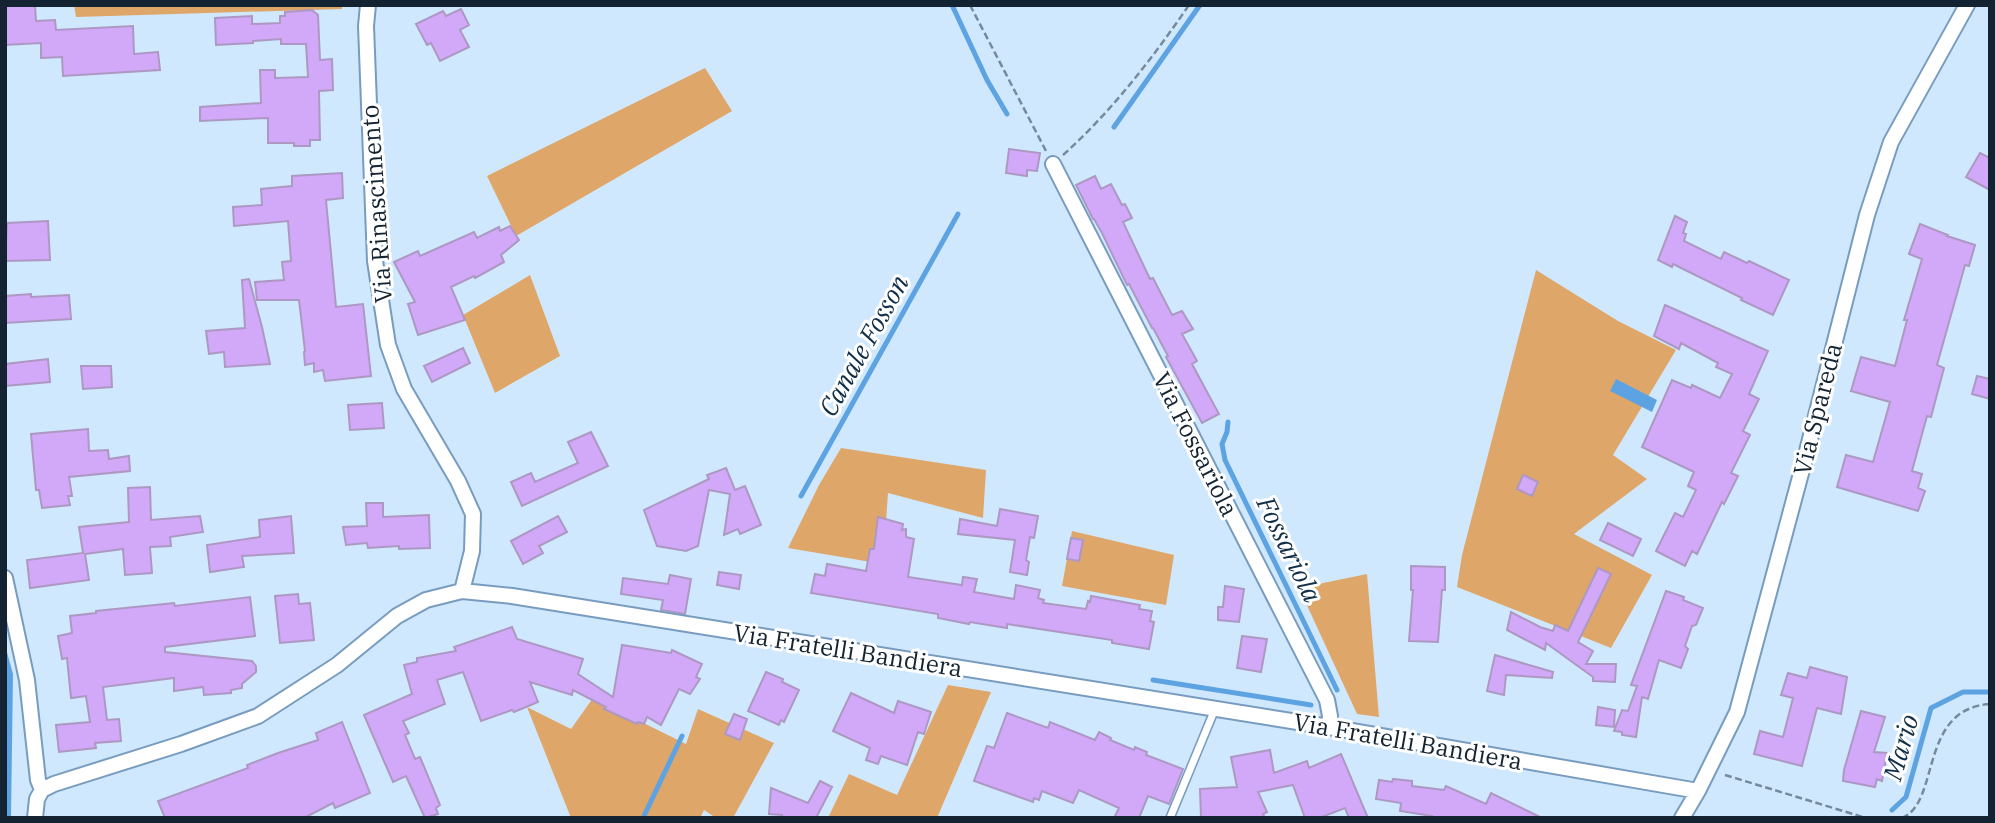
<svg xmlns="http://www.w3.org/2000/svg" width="1995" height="823" viewBox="0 0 1995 823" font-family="'IBM Plex Serif',serif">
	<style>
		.green { fill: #dfa66a }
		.water { fill: #5da3e2 }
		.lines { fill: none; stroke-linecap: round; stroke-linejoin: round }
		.stream { stroke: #5da3e2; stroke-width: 5 }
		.building { fill: #d1a9f8; stroke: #ad98c3; stroke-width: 2 }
		.service-casing { stroke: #779cbf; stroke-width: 10 }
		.minor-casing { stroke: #779cbf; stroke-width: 18 }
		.path { stroke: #768a9c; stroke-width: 2.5; stroke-dasharray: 7 3.5; stroke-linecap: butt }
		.service { stroke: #fff; stroke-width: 7 }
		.minor { stroke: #fff; stroke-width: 14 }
		.labels { text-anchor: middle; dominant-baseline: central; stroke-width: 6; stroke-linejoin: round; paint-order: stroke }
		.street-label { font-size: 24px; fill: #142331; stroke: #fff }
		.water-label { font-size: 26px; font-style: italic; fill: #112f48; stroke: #fff }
	</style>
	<rect width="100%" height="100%" fill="#d0e8fe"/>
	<path class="green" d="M 74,5 L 342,5 L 342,9 L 76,17 Z
		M 705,68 L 732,111 L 516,236 L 487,176 Z
		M 1536,270 L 1618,321 L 1676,350 L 1613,455 L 1647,479 L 1574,534 L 1652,575 L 1611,648 L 1457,587 L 1462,555 Z
		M 530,275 L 560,356 L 495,393 L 463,315 Z
		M 841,448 L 986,470 L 983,518 L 888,493 L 883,564 L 788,548 L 819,485 Z
		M 1072,531 L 1174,555 L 1166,605 L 1062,586 Z
		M 1367,574 L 1379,717 L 1357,714 L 1299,588 Z
		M 948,685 L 991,692 L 937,818 L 828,818 L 849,774 L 897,795 Z
		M 593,698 L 686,744 L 698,709 L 774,743 L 733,818 L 716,818 L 704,810 L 700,818 L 571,818 L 527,707 L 571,729 Z"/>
	<path class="water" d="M 1616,379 L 1657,400 L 1652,412 L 1610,391 Z
		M 5,645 L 13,674 L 11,818 L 5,818 Z"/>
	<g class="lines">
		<path class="stream" d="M 952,5 L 987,80 L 1007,114
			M 1114,127 L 1200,5
			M 1228,422 L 1227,432 L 1222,444 L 1225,460 L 1337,690
			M 801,496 L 958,214
			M 1153,680 L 1311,705
			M 1892,810 L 1906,797 L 1931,708 L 1963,692 L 1990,692
			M 643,818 L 682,736"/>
	</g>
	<path class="building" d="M 5,5 L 35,5 L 36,21 L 55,20 L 56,30 L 133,26 L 134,54 L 158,52 L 160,70 L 63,76 L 62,57 L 41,58 L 41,43 L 5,45 Z
		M 461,9 L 469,25 L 460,30 L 469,47 L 440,61 L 431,43 L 427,45 L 416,24 L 443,11 L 446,16 Z
		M 312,10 L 318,15 L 320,60 L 332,59 L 333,90 L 319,91 L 320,140 L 310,140 L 310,146 L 294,146 L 294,143 L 268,143 L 268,118 L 200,121 L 200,107 L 261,103 L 260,70 L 275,70 L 275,78 L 308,77 L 306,44 L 281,44 L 281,39 L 253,41 L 253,43 L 216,45 L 215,18 L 252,16 L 252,24 L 280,23 L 280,16 L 285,16 L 285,12 Z
		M 1009,149 L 1040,153 L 1037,171 L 1027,170 L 1027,176 L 1006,173 Z
		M 1980,153 L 1990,158 L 1990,190 L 1966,177 Z
		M 342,173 L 343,198 L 326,200 L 336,307 L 363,304 L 371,376 L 325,381 L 323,370 L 314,372 L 314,363 L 305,365 L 304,352 L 305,351 L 299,300 L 257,300 L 255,282 L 284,280 L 282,262 L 291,261 L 288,221 L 234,226 L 233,207 L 262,205 L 261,189 L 292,186 L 292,176 Z
		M 1095,176 L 1101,189 L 1111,184 L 1122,205 L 1125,204 L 1132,218 L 1123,222 L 1150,279 L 1153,278 L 1172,315 L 1182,311 L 1193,329 L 1182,334 L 1197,361 L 1192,364 L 1219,414 L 1202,423 L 1166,357 L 1168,356 L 1153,328 L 1152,328 L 1129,284 L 1127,285 L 1102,233 L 1094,219 L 1093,219 L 1076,185 Z
		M 1675,216 L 1687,222 L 1683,233 L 1686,234 L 1684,241 L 1721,259 L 1724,252 L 1747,263 L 1749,261 L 1789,280 L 1773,315 L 1741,300 L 1742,298 L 1673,264 L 1672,267 L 1658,260 Z
		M 48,221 L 50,260 L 5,261 L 7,223 Z
		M 1920,224 L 1948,235 L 1947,236 L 1975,245 L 1969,266 L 1965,265 L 1937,365 L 1944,368 L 1931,417 L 1927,416 L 1912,471 L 1922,474 L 1918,488 L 1925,491 L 1918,511 L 1837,487 L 1846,455 L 1873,462 L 1890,402 L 1851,391 L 1861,357 L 1895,366 L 1907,320 L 1904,320 L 1922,259 L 1909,254 Z
		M 510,226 L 519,240 L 501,255 L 504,262 L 475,278 L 474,276 L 451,287 L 465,320 L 418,335 L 408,304 L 415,302 L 394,262 L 418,251 L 420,256 L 474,232 L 477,238 L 499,227 L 500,231 Z
		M 249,279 L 262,327 L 270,364 L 225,367 L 224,352 L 209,354 L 206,331 L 245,328 L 242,280 Z
		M 31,294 L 31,297 L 69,295 L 71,319 L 5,323 L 5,296 Z
		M 1665,305 L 1768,351 L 1749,394 L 1759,399 L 1743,431 L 1750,435 L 1731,473 L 1738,476 L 1724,504 L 1722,502 L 1697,554 L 1692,551 L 1685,566 L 1656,551 L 1675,513 L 1683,517 L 1696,490 L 1688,486 L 1694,472 L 1642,447 L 1672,380 L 1691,388 L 1692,385 L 1720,398 L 1732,374 L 1716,367 L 1718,363 L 1681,343 L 1679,349 L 1654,336 Z
		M 463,348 L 470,363 L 432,382 L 424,366 Z
		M 48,359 L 50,382 L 5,386 L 5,364 Z
		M 81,366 L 111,366 L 112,387 L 83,389 Z
		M 1977,376 L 1990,379 L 1990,399 L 1972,394 Z
		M 382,403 L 384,428 L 350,430 L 348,405 Z
		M 88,429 L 89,451 L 108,450 L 109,459 L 129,456 L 130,471 L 69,477 L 72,496 L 68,496 L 70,505 L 42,508 L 39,490 L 36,490 L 31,434 Z
		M 591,432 L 608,466 L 522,506 L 511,482 L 531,473 L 535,482 L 578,463 L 568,442 Z
		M 726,468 L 735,490 L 745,486 L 761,525 L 740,534 L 738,529 L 724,535 L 730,494 L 709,490 L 698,546 L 686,551 L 657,546 L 644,510 L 709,479 L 707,475 Z
		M 1523,475 L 1538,482 L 1532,496 L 1517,489 Z
		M 150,487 L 151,520 L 200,516 L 203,532 L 170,537 L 171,546 L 150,547 L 152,573 L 125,575 L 123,549 L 85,554 L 89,580 L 30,588 L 27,560 L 83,553 L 79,527 L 129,522 L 128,488 Z
		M 366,503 L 383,503 L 383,517 L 429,515 L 430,548 L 399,549 L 399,546 L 368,548 L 367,543 L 346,545 L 343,527 L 367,526 Z
		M 1000,509 L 1038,516 L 1034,538 L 1030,537 L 1026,560 L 1029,562 L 1027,575 L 1010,572 L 1015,540 L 958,534 L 960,519 L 997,526 Z
		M 291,516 L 294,553 L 242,556 L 244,567 L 210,572 L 207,545 L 260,537 L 259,520 Z
		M 558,516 L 567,532 L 539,546 L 543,553 L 523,564 L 511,541 Z
		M 878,517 L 903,524 L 902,530 L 906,529 L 906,537 L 914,539 L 908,577 L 962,585 L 963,577 L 977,579 L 974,592 L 1014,599 L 1016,585 L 1040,590 L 1038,598 L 1044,600 L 1043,603 L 1086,609 L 1088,601 L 1090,602 L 1091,596 L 1140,605 L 1139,609 L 1152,611 L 1150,621 L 1154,622 L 1149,649 L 1112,643 L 1112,640 L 1007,624 L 1007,628 L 970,622 L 969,624 L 938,618 L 938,614 L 811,593 L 815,574 L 825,576 L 827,564 L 866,571 L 870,549 L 874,549 Z
		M 1608,523 L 1641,539 L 1633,556 L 1600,540 Z
		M 1071,538 L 1083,540 L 1079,561 L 1067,559 Z
		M 1411,566 L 1445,567 L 1445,590 L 1442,590 L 1438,642 L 1409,641 L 1413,590 L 1411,590 Z
		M 1598,568 L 1611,574 L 1578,642 L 1593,651 L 1586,664 L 1616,664 L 1615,682 L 1593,681 L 1593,677 L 1546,643 L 1545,650 L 1507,630 L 1511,612 L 1540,627 L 1553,631 L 1555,625 L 1568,631 Z
		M 719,572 L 741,575 L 739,589 L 717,585 Z
		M 670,575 L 691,579 L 685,614 L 661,610 L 663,600 L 621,594 L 623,578 L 668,584 Z
		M 1225,586 L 1244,589 L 1239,622 L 1218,620 L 1218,607 L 1223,607 Z
		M 1666,591 L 1684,597 L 1683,600 L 1703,608 L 1696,625 L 1692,626 L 1685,646 L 1688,649 L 1681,668 L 1659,660 L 1648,699 L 1642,697 L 1636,737 L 1622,735 L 1622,732 L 1614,731 L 1622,710 L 1628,711 L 1637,686 L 1631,685 Z
		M 298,594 L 299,604 L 310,603 L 314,640 L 280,643 L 275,596 Z
		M 250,597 L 255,636 L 165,647 L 165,652 L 252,661 L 256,666 L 256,672 L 242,684 L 242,688 L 231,690 L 231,693 L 204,695 L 203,687 L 174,691 L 174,678 L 103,687 L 107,720 L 119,719 L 121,741 L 95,743 L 96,748 L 59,752 L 56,725 L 90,722 L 86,696 L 71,698 L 67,658 L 62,659 L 58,636 L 72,633 L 70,616 L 96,613 L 96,611 L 174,603 L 175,606 Z
		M 512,627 L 517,639 L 583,659 L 578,674 L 613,697 L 622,645 L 671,653 L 672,650 L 702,664 L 696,677 L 700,679 L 690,694 L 679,689 L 661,725 L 647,717 L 644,724 L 638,722 L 637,724 L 604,709 L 606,707 L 573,690 L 572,695 L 530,682 L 538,702 L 514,712 L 512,710 L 481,721 L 463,672 L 437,680 L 445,704 L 403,721 L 409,733 L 405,735 L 415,759 L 420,757 L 440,805 L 436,808 L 438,814 L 425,818 L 406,776 L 393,782 L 364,715 L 412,694 L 404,665 L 417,662 L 417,658 L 456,651 L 454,647 Z
		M 1242,636 L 1267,639 L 1261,672 L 1237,668 Z
		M 1495,655 L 1553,672 L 1552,678 L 1506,675 L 1504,695 L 1487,691 Z
		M 1810,667 L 1847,677 L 1841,714 L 1817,708 L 1802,766 L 1754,754 L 1760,731 L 1783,737 L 1793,698 L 1781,695 L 1788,673 L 1807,678 Z
		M 766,672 L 783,679 L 782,682 L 799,690 L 784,722 L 781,720 L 779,725 L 748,711 Z
		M 851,693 L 894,713 L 898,701 L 931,712 L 924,734 L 918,732 L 907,765 L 881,756 L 878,764 L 866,760 L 870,748 L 833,731 Z
		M 1598,707 L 1615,710 L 1614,727 L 1596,725 Z
		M 1861,711 L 1885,717 L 1874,752 L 1887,753 L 1882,781 L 1877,779 L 1875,787 L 1843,781 L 1844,770 Z
		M 1007,713 L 1048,728 L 1050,722 L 1095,740 L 1099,732 L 1111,738 L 1110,740 L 1134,750 L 1135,747 L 1147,752 L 1146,755 L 1183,769 L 1169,804 L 1148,796 L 1139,818 L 1114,818 L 1119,808 L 1079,790 L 1073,803 L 1042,791 L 1039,800 L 1034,798 L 1033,802 L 974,781 L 987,746 L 994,748 Z
		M 734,714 L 747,719 L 740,740 L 725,734 Z
		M 342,722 L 370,793 L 335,808 L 333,803 L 304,818 L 165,818 L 158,801 L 248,768 L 247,765 L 278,753 L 318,740 L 316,733 Z
		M 1270,750 L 1274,773 L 1307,761 L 1309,768 L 1341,754 L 1368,818 L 1349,818 L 1345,808 L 1319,818 L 1305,818 L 1293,785 L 1258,792 L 1267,812 L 1263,814 L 1265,818 L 1201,818 L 1200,789 L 1237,787 L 1231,757 Z
		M 1393,779 L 1412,781 L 1412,786 L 1444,790 L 1446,786 L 1486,804 L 1491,793 L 1542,818 L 1431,818 L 1432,816 L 1400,811 L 1401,803 L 1376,799 L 1379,780 L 1392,782 Z
		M 820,781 L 832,787 L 816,818 L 782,818 L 782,815 L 769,814 L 771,788 L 808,803 Z"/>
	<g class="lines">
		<defs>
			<path id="service" d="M 1170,818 L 1215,709"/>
			<path id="minor" d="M 368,5 L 366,26 L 375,261 L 388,345 L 404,389 L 458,481 L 473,514 L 472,551 L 462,591
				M 1053,164 L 1327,700 L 1330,716 L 1329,727
				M 5,578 L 27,680 L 38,780 L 42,790
				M 42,790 L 54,784 L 181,744 L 258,716 L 337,665 L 397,616 L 426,600 L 462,591 L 512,596 L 1329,727 L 1698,791
				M 35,818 L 37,799 L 42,790
				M 1682,818 L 1698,791 L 1737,712 L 1807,451 L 1867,215 L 1891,142 L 1967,5"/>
		</defs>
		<use href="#service" class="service-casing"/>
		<use href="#minor" class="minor-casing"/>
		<path class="path" d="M 970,5 L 1046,151
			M 1063,155 C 1111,112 1152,59 1189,5
			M 1725,775 L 1866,818
			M 1902,818 C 1941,802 1918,709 1990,704"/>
		<use href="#service" class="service"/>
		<use href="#minor" class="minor"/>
	</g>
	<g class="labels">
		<g class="street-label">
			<text transform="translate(376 204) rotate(-94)">Via Rinascimento</text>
			<text transform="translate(1817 409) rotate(-76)">Via Spareda</text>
			<text transform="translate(1196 444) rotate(63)">Via Fossariola</text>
			<text transform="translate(848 650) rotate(9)">Via Fratelli Bandiera</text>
			<text transform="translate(1408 741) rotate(10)">Via Fratelli Bandiera</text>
		</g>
		<g class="water-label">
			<text transform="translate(863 345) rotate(-61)">Canale Fosson</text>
			<text transform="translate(1290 549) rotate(64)">Fossariola</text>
			<text transform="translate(1900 747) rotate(-74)">Mario</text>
		</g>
	</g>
	<rect width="1995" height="823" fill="none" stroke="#142331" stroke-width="14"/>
</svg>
